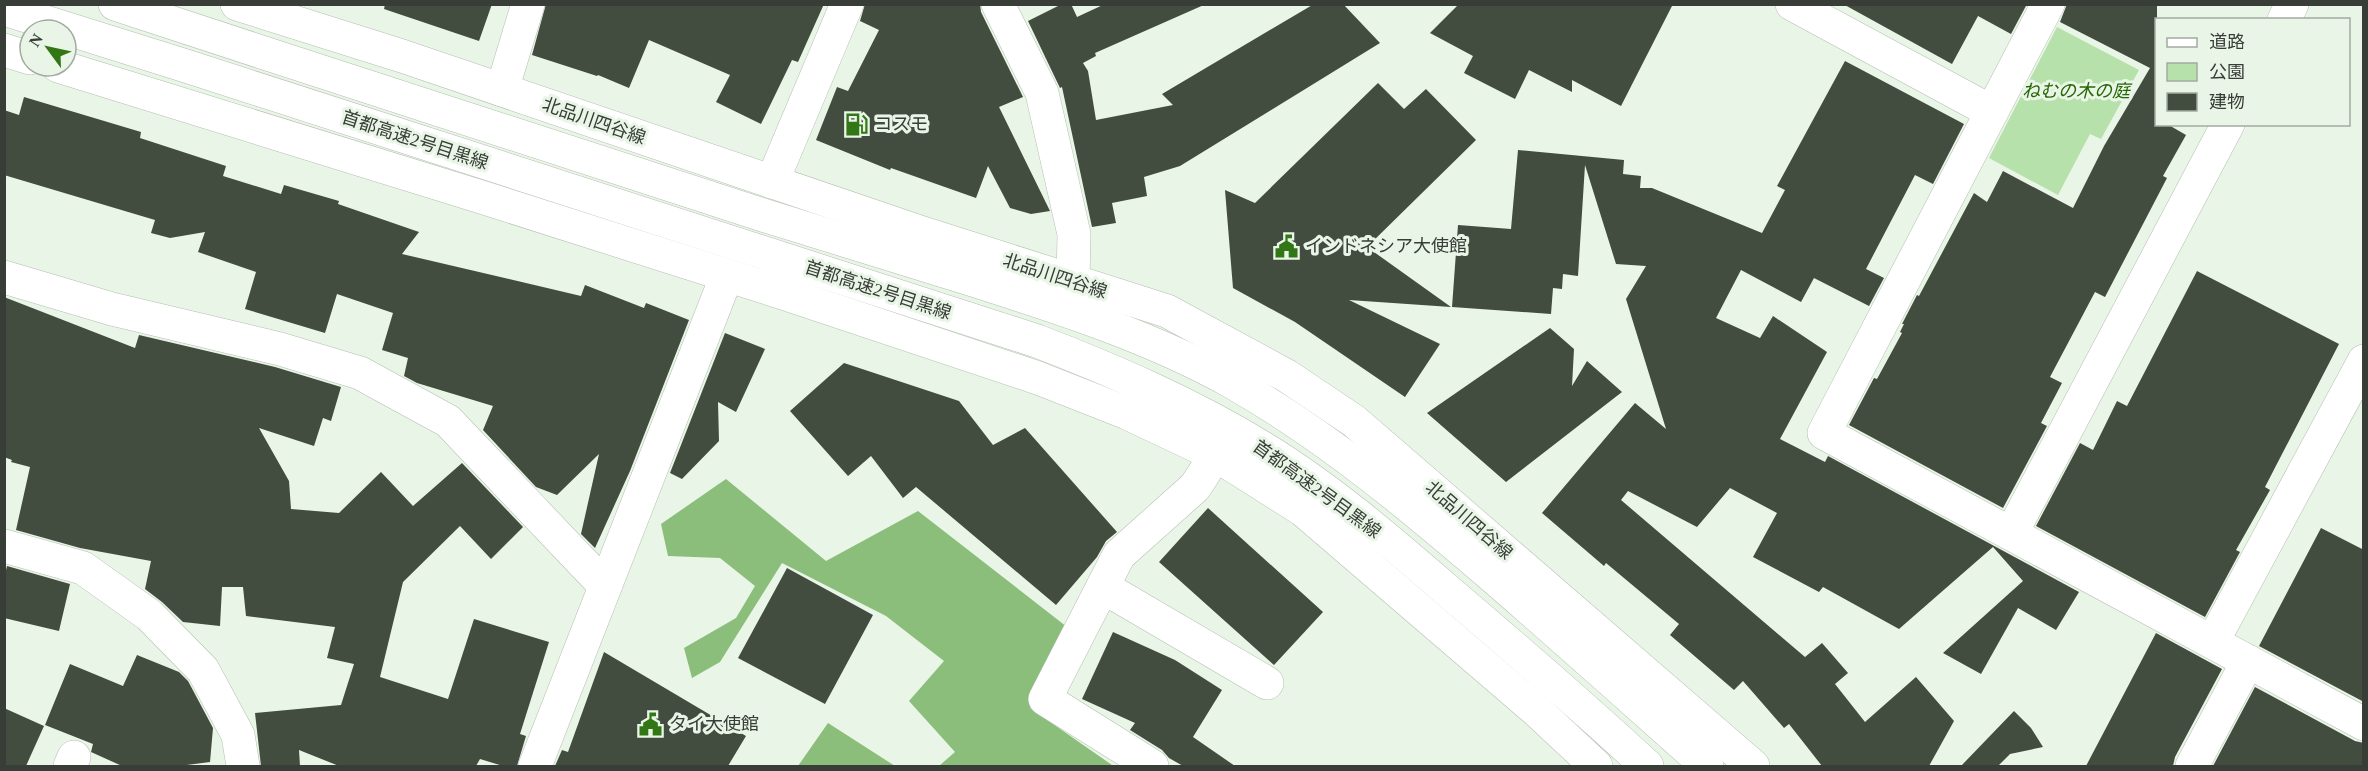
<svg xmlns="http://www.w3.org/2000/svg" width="2368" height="771" viewBox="0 0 2368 771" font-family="'Times New Roman','Noto Sans JP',serif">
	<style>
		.green { fill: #b7e1ab }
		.forest { fill: #8abe7a }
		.building { fill: #424c3f }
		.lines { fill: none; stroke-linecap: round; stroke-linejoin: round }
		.minor-casing { stroke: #b4bfb1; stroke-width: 34 }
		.major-casing { stroke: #b4bfb1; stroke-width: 34 }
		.highway-casing { stroke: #b4bfb1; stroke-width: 34 }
		.minor { stroke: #fff; stroke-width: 33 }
		.major { stroke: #fff; stroke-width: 33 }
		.highway { stroke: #fff; stroke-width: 33 }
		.labels { text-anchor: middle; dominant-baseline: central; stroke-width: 6; stroke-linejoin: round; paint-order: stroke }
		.park-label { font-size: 18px; font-style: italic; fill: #256605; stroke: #e9f5e6 }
		.street-label { font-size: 18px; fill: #383d37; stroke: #e9f5e6 }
		.poi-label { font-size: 18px; fill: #383d37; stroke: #e9f5e6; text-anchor: start }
	</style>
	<rect width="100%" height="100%" fill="#e9f5e6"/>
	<path class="green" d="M 2057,27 L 2139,70 L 2101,139 L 2090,134 L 2058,195 L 1989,158 Z"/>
	<path class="forest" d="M 726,479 L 826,561 L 918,511 L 1067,627 L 1030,708 L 1112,765 L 1111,766 L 939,766 L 955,752 L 909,701 L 944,661 L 886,616 L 782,563 L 720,662 L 692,678 L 684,648 L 736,618 L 755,586 L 720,558 L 668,556 L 661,524 Z
		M 828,723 L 895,766 L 798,766 Z"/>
	<path class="building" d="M 385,4 L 492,4 L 479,41 L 384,9 Z
		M 546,4 L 824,4 L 798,62 L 792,60 L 761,124 L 716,102 L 730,75 L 649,40 L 629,88 L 598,75 L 597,76 L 532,55 Z
		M 865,4 L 980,4 L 981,12 L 1023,97 L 999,107 L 1050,211 L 1031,214 L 1010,208 L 988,166 L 976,198 L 891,168 L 890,170 L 816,140 L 837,87 L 848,91 L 879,30 L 860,21 Z
		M 1062,4 L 1071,4 L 1077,17 L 1105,4 L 1206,4 L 1095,53 L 1096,56 L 1083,63 L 1088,71 L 1096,120 L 1173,105 L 1162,94 L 1314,4 L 1343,4 L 1380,43 L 1180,166 L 1144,177 L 1147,196 L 1112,203 L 1116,223 L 1092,227 L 1062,87 L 1060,88 L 1028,21 Z
		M 1459,4 L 1673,4 L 1621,106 L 1572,80 L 1572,92 L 1529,70 L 1515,99 L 1464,73 L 1473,56 L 1430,33 Z
		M 1843,4 L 2027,4 L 2011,34 L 1978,16 L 1952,64 Z
		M 2067,4 L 2157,4 L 2157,124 L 2167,124 L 2186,135 L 2163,176 L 2167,178 L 2105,297 L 2095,292 L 2050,377 L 2062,383 L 2041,423 L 2047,426 L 2003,508 L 1849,425 L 1874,378 L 1877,379 L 1902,333 L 1900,332 L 1904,324 L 1902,324 L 1917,295 L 1919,296 L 1974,193 L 1987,202 L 2003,171 L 2073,208 L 2104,146 L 2150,68 L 2060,22 Z
		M 1845,61 L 1964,124 L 1933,184 L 1915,175 L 1866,269 L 1884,278 L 1869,306 L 1814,278 L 1801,302 L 1741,270 L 1716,318 L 1760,338 L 1773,316 L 1827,352 L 1780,439 L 1825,462 L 1828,456 L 2079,592 L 2056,630 L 2018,608 L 1981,674 L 1943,653 L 2023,581 L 1993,547 L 1899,629 L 1823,587 L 1819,592 L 1753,557 L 1777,513 L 1730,488 L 1697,527 L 1628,491 L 1621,500 L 1805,657 L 1822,643 L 1848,673 L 1835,684 L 1865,722 L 1916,677 L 1954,721 L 1929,766 L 1822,766 L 1789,724 L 1784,728 L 1743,681 L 1734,690 L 1670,635 L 1679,624 L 1606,563 L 1604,566 L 1542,513 L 1635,403 L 1666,429 L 1626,299 L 1646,266 L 1616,264 L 1585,165 L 1578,276 L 1563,274 L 1562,289 L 1553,288 L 1551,314 L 1452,307 L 1458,225 L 1511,229 L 1518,150 L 1624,160 L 1623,174 L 1641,176 L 1640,188 L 1652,188 L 1762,233 L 1785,190 L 1777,186 Z
		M 1378,83 L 1404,109 L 1426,89 L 1476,140 L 1367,247 L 1451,307 L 1349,300 L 1440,344 L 1405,397 L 1295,322 L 1233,288 L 1225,190 L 1255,203 Z
		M 24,97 L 141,132 L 140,138 L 226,166 L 223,176 L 281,194 L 284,185 L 339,201 L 338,204 L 419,232 L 402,254 L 581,296 L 585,285 L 644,308 L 646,303 L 689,320 L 630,471 L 595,548 L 581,534 L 599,454 L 557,495 L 536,487 L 483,430 L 493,406 L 417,383 L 404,376 L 408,358 L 382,350 L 393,313 L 337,294 L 325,333 L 245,309 L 256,272 L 198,252 L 205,232 L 170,238 L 151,233 L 155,220 L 4,175 L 4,110 L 19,115 Z
		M 2197,271 L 2339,344 L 2265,487 L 2270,490 L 2236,550 L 2240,552 L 2205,617 L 2036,526 L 2080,443 L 2093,450 L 2117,401 L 2127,406 Z
		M 4,297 L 135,348 L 139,335 L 275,367 L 341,387 L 331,421 L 323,418 L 314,446 L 259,428 L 289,481 L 291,509 L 339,513 L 381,472 L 413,506 L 462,463 L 523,527 L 491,559 L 460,526 L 403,582 L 380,677 L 448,699 L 474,619 L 549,642 L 520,734 L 526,736 L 517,766 L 503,766 L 480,759 L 476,766 L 339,766 L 299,750 L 300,766 L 261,766 L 255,713 L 341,705 L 354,664 L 327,658 L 335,627 L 246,616 L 243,587 L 222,587 L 220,626 L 183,622 L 162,602 L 145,589 L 151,561 L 80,548 L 16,530 L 30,467 L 11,462 L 12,460 L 4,457 Z
		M 1550,328 L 1574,349 L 1572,386 L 1587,361 L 1622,392 L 1506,482 L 1427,413 Z
		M 725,333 L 765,349 L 736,412 L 718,402 L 719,441 L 682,479 L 670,473 Z
		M 844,363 L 959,401 L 993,445 L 1025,428 L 1117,532 L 1106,541 L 1097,557 L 1056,605 L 916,487 L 903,498 L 871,456 L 848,476 L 790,411 Z
		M 1208,508 L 1323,612 L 1274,665 L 1159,562 Z
		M 2321,528 L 2364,550 L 2364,702 L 2259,646 Z
		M 7,566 L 70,584 L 59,631 L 4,618 L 4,578 Z
		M 787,568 L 873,615 L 825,704 L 738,658 Z
		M 1113,632 L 1175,660 L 1222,690 L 1193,737 L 1235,766 L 1183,766 L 1169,758 L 1162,750 L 1130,730 L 1135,723 L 1082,699 Z
		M 2156,633 L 2222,669 L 2175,757 L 2173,766 L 2086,766 Z
		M 604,652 L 746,736 L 728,766 L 555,766 L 562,750 L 568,752 Z
		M 137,655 L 179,672 L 188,681 L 213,728 L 210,762 L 179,766 L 122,766 L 91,752 L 93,744 L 45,725 L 70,664 L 123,686 Z
		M 2255,687 L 2355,741 L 2364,743 L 2364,766 L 2213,766 Z
		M 4,708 L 44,726 L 26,766 L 4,766 Z
		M 2014,711 L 2031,728 L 2043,747 L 2010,754 L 1998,766 L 1961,766 Z"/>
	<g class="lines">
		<defs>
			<path id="minor" d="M 998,4 L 1042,93 L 1074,234 L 1073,281
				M 1792,4 L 1992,112
				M 2048,4 L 1824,433 L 2364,724
				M 2284,20 L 2292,4
				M 502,90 L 528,4
				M 772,182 L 847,4
				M 4,277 L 112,309 L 280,349 L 360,373 L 448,421 L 605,586
				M 2011,534 L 2228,124
				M 4,546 L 83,568 L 149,615 L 203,670 L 238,735 L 243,766
				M 1103,587 L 1267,683
				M 2213,641 L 2364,361
				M 70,766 L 74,757
				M 535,766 L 727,275
				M 1152,766 L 1045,699 L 1119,555 L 1195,487 L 1216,455
				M 2192,766 L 2248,661"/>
			<path id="major" d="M 237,4 L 402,56 L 920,232 L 1167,311 L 1287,376 L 1354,421 L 1753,766
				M 4,50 L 30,58
				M 58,66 L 478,196 L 783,293 L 1038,378 L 1127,413 L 1216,455 L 1303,510 L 1536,710 L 1596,766"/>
			<path id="highway" d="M 115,4 C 332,75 549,147 766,216 C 835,237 904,259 973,280 C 1061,308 1151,337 1232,382 C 1330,438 1413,508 1498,581 C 1568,642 1638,704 1707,766
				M 4,9 L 186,66 L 1037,341 C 1115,371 1191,404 1263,448 C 1330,489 1390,541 1449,592 C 1516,649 1583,707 1647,766"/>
		</defs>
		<use href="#minor" class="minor-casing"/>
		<use href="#major" class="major-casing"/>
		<use href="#highway" class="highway-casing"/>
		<use href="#minor" class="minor"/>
		<use href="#major" class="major"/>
		<use href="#highway" class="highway"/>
	</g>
	<defs>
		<symbol id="fuel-bare" viewBox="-9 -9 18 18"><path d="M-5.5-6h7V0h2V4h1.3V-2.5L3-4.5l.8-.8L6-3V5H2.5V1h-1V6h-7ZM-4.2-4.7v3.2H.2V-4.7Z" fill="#327616" stroke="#e9f5e6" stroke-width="2.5" paint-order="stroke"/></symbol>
		<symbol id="civic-bare" viewBox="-9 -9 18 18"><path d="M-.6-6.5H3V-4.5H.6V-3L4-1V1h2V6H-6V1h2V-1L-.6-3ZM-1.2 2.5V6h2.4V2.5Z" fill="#327616" stroke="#e9f5e6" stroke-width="2.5" paint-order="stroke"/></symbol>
	</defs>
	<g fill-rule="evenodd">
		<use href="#fuel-bare" x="840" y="108" width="33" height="33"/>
		<use href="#civic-bare" x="1270" y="230" width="33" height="33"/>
		<use href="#civic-bare" x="634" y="708" width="33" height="33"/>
	</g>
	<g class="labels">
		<g class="park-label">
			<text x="2076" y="91">ねむの木の庭</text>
		</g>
		<g class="street-label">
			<text transform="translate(594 121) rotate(19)">北品川四谷線</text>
			<text transform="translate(415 140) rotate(18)">首都高速2号目黒線</text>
			<text transform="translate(1055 276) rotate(18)">北品川四谷線</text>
			<text transform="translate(878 290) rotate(18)">首都高速2号目黒線</text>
			<text transform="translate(1317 489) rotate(36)">首都高速2号目黒線</text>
			<text transform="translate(1469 520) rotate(41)">北品川四谷線</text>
		</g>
		<g class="poi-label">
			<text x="874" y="124">コスモ</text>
			<text x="1305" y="246">インドネシア大使館</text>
			<text x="669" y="724">タイ大使館</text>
		</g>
	</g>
	<rect width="2368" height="771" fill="none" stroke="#383d37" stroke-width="12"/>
	<rect x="2155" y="18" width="195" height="108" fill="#e9f5e6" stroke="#a2aba0" stroke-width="1.5"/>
	<rect x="2167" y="38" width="30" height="9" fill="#ffffff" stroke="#a2aba0" stroke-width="1.5"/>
	<text x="2209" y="48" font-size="18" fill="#383d37">道路</text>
	<rect x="2167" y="63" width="30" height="18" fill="#b7e1ab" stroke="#a2aba0" stroke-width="1.5"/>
	<text x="2209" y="78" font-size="18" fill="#383d37">公園</text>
	<rect x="2167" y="93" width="30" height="18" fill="#424c3f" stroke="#a2aba0" stroke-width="1.5"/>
	<text x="2209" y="108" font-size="18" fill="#383d37">建物</text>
	<g transform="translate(48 48) rotate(303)"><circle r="28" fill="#e9f5e6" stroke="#a2aba0" stroke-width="1.5"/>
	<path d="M0-4.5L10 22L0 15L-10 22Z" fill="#327616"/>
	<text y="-9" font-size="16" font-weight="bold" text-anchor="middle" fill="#383d37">N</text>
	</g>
</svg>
